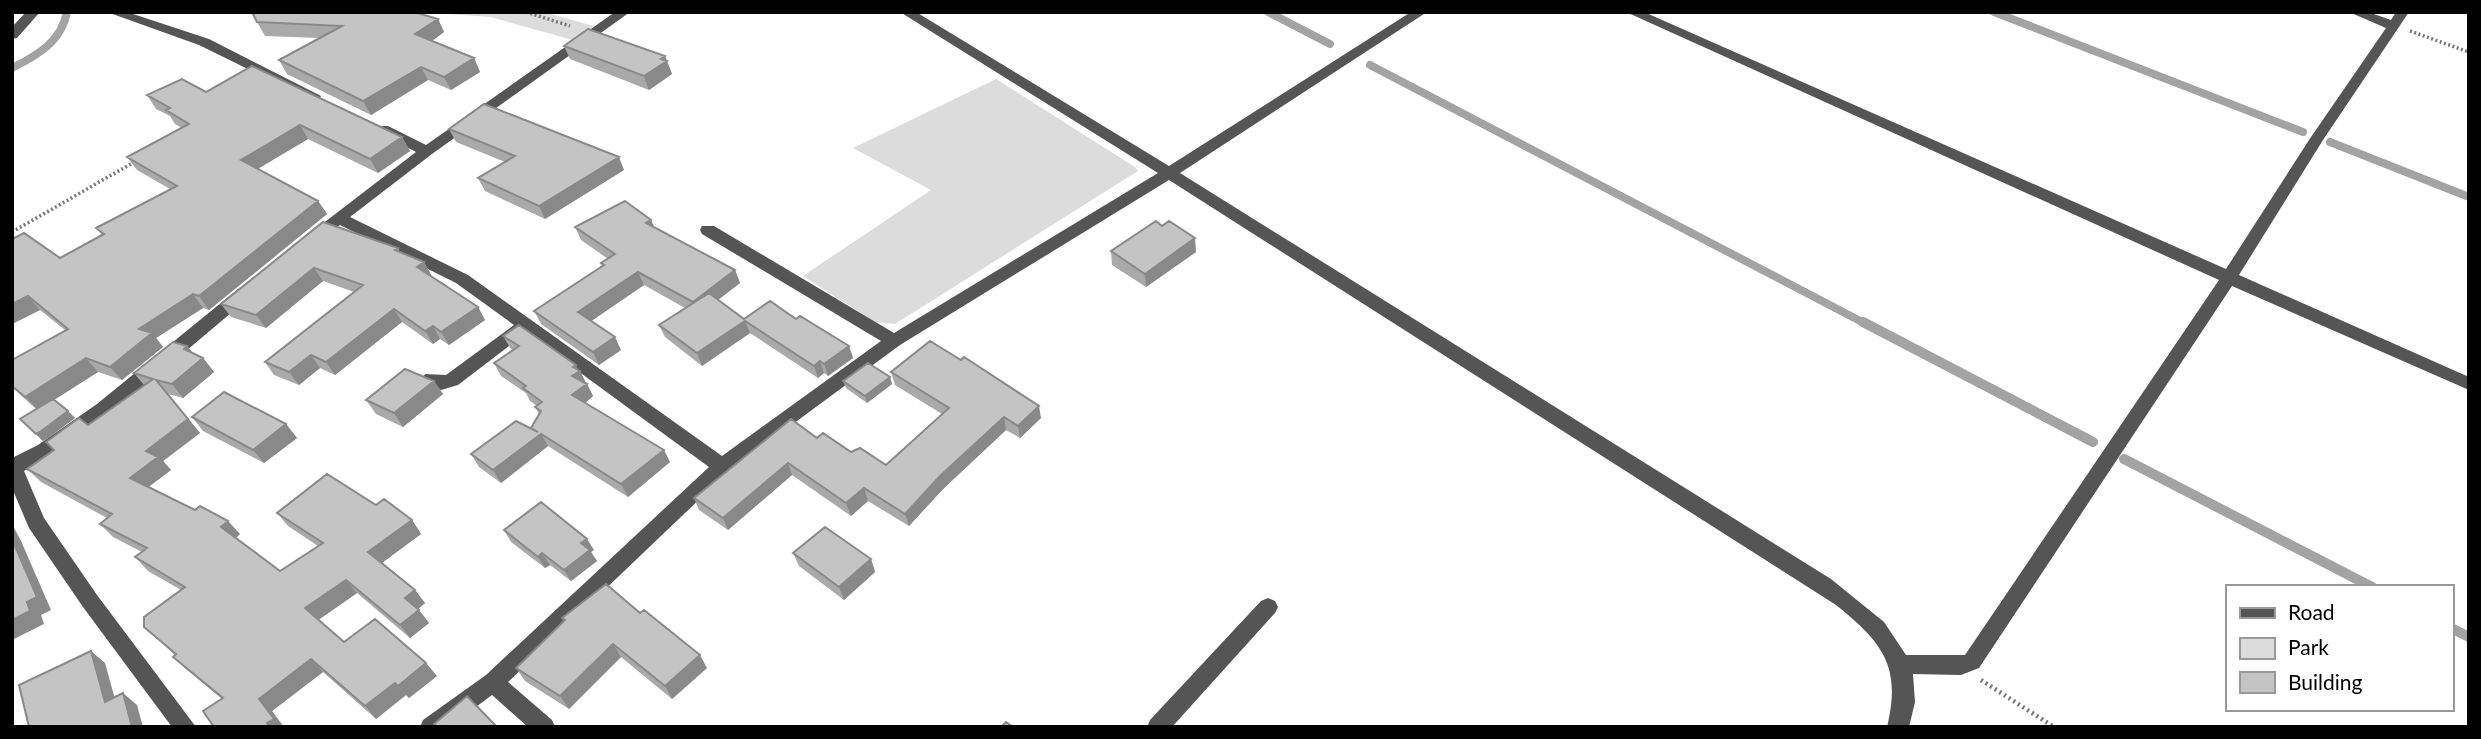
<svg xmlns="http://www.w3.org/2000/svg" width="2481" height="739" viewBox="0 0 2481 739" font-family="Lato,sans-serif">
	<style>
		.green { fill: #dcdcdc }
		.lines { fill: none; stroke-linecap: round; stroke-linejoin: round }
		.stream-far1 { stroke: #a3a3a3; stroke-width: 8 }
		.stream { stroke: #a3a3a3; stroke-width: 10 }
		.path-far1 { stroke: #777; stroke-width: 3.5; stroke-dasharray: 2 2.5; stroke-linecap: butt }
		.path { stroke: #777; stroke-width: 4.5; stroke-dasharray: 2 3.5; stroke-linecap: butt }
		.minor { fill: #555; fill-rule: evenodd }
		.wall { fill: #a9a9a9 }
		.shaded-wall { fill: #898989 }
		.building { fill: #c4c4c4; stroke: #898989; stroke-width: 2 }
	</style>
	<rect width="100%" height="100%" fill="#fff"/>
	<path class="green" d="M 421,12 L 543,12 L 594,26 L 573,40 L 490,17 Z
		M 996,79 L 1135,167 L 1138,171 L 895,324 L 875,322 L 803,276 L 931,190 L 853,148 Z"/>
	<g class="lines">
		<path class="stream-far1" d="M 1268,12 L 1330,44
			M 1994,12 L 2303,132
			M 1370,65 L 1866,324
			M 12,68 C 38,55 61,42 67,12
			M 2330,142 L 2469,197"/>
		<path class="stream" d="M 1863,322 L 2093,442
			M 2124,459 L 2372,587
			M 2451,628 L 2469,637"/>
		<path class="path-far1" d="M 526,12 L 570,26
			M 2410,31 L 2469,52
			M 12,232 L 136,161"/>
		<path class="path" d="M 1981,680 L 2054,727"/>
		<path class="minor" d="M 26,12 L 40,12 L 17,38 L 12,39 L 12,27 Z
			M 107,12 L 127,12 L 209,39 L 321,96 L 319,99 L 309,99 L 199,45 Z
			M 615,12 L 630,12 L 432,154 L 350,217 L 468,275 L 722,456 L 881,341 L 702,234 L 700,230 L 702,226 L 714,226 L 894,333 L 1158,173 L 900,12 L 916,12 L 1169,166 L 1411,12 L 1427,12 L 1180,173 L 1831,579 L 1884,622 L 1906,655 L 1965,655 L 2219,280 L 1626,12 L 1644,12 L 2226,269 L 2309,140 L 2386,28 L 2349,12 L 2368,12 L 2391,20 L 2396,12 L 2409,12 L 2323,140 L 2239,275 L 2469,377 L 2469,390 L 2232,286 L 1979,668 L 1961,675 L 1913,674 L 1915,702 L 1909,727 L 1887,727 C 1902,666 1882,642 1836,605 L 1169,180 L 900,345 L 729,471 L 508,682 L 552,720 L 555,727 L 528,727 L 492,695 L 449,727 L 420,727 L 423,720 L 486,675 L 709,467 L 526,333 L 458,385 L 441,390 L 425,384 L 422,379 L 425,374 L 446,375 L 514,325 L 456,283 L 340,225 L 312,243 L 304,238 L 416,152 L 378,132 L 376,129 L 378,126 L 388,126 L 426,145 Z
			M 244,287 L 252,293 L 250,297 C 177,358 106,422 24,471 L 44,518 L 97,595 L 196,727 L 172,727 L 83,607 L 29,528 L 12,488 L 12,458 L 38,445 L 97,404 L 238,289 Z
			M 1268,598 L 1275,601 L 1278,607 L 1275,613 L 1172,727 L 1147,727 L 1150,720 L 1261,601 Z"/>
	</g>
	<path class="wall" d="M 438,19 L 444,32 L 432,41 L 474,58 L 480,72 L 451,90 L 428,80 L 371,115 L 287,74 L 279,60 L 320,38 L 265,36 L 257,22 Z
		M 564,46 L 665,56 L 672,74 L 649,90 L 570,59 Z
		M 206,92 L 402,137 L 410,151 L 378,173 L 308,139 L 258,169 L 318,201 L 327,214 L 209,310 L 203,308 L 156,338 L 163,347 L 122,380 L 98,372 L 54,400 L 75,418 L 43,441 L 27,426 L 36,409 L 12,387 L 12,360 L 65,330 L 40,310 L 12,324 L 12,239 L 60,258 L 102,235 L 96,228 L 170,189 L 137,170 L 127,157 L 182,128 L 175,124 L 170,116 L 156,109 L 147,95 Z
		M 449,129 L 624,170 L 545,219 L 485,191 L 478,178 L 505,162 L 456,142 Z
		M 651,220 L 654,227 L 735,270 L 740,283 L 718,300 L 744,319 L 796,319 L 849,346 L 853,358 L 828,376 L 824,373 L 818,378 L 750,333 L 702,366 L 665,337 L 659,325 L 685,308 L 644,285 L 591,321 L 621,350 L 599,365 L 541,324 L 534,311 L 603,266 L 601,263 L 608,259 L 581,240 L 575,227 Z
		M 323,222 L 398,248 L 400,252 L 424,262 L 431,275 L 430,276 L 478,307 L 485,320 L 449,345 L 440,339 L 433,344 L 402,322 L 335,375 L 320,368 L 299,385 L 274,375 L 265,362 L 354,292 L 323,281 L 266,328 L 231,317 L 221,304 Z
		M 1111,251 L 1196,252 L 1146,287 L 1112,265 Z
		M 503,336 L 580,371 L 593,396 L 585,403 L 670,462 L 628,497 L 548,446 L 501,483 L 479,467 L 471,454 L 532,429 L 539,414 L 535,407 L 537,406 L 530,401 L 526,393 L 501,376 L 494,363 L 513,350 L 511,349 Z
		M 187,346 L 193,354 L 203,358 L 214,372 L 183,398 L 168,394 L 200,433 L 163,461 L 171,470 L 148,487 L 240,534 L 236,538 L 280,571 L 318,546 L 288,526 L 277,513 L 376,505 L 412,520 L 421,534 L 382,563 L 415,590 L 425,603 L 418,609 L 429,623 L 410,638 L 357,593 L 318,620 L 344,642 L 437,676 L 409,698 L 406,695 L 376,719 L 323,672 L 272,711 L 222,699 L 186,669 L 173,657 L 175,655 L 144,627 L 181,590 L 148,571 L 135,557 L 142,552 L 113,537 L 100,524 L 107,518 L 41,482 L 27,469 L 54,450 L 46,442 L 88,425 L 144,385 L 134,373 Z
		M 891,372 L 1041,418 L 1020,438 L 1006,430 L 943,489 L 909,526 L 868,501 L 851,516 L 792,475 L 728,530 L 699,510 L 694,498 L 817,438 L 886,465 L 942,414 L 895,385 Z
		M 890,377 L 892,384 L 867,403 L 846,388 L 843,381 Z
		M 434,381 L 443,394 L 403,427 L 376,414 L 366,400 Z
		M 192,417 L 286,424 L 297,438 L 264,463 L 203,431 Z
		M 504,530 L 594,550 L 591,552 L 597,561 L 571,581 L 550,565 L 545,568 L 511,542 Z
		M 793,553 L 871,559 L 875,572 L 844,600 L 799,566 Z
		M 562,618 L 707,668 L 672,699 L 621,657 L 569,709 L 525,681 L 516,668 L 564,621 Z"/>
	<path class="shaded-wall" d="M 438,19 L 444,32 L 422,48 L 415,34 Z
		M 665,56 L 672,74 L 649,90 L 644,76 Z
		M 474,58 L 480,72 L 451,90 L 444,77 Z
		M 421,67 L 428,80 L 371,115 L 363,101 Z
		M 300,125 L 308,139 L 250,173 L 241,160 Z
		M 402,137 L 410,151 L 378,173 L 370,159 Z
		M 619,157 L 624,170 L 545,219 L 539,206 Z
		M 318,201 L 327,214 L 209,310 L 199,296 Z
		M 651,220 L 657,233 L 646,223 Z
		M 1195,238 L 1196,252 L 1146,287 L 1145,274 Z
		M 424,262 L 431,275 L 424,280 L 417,267 Z
		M 314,268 L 323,281 L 266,328 L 256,315 Z
		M 735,270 L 740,283 L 698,315 L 693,302 Z
		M 638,272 L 644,285 L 584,326 L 578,312 Z
		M 193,294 L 203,308 L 156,338 L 163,347 L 122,380 L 110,367 L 139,329 Z
		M 28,296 L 40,310 L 12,324 L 12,304 Z
		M 478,307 L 485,320 L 449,345 L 441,332 Z
		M 394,309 L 402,322 L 335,375 L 326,362 Z
		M 745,321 L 750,333 L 702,366 L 697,353 Z
		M 433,326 L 440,339 L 433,344 L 425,331 Z
		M 615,337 L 621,350 L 599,365 L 593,352 Z
		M 187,346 L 199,360 L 184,349 Z
		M 849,346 L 853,358 L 828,376 L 824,364 Z
		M 311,355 L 320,368 L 299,385 L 289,372 Z
		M 86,358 L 98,372 L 38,410 L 25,397 Z
		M 203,358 L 214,372 L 183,398 L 172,384 Z
		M 820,361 L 824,373 L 818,378 L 814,366 Z
		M 576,365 L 579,372 L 580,371 L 586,384 L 572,376 L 573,367 Z
		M 890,377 L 892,384 L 867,403 L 865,396 Z
		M 156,380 L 200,433 L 163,461 L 171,470 L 142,492 L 130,478 L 146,451 Z
		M 434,381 L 443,394 L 403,427 L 394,413 Z
		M 587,384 L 593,396 L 579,408 L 572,395 Z
		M 1039,406 L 1041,418 L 1020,438 L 1018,426 Z
		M 68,411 L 75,418 L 47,439 L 43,441 L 36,434 Z
		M 1004,417 L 1006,430 L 943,489 L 909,526 L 905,514 L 940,476 Z
		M 286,424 L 297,438 L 264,463 L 253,450 Z
		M 541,434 L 548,446 L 501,483 L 493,470 Z
		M 664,450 L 670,462 L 628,497 L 621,484 Z
		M 788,463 L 792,475 L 728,530 L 723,518 Z
		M 864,488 L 868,501 L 851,516 L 846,503 Z
		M 412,520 L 421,534 L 379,565 L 368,552 Z
		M 228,521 L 240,534 L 233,540 L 221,527 Z
		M 12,524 L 21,541 L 51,610 L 41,615 L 44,624 L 12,640 L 12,620 L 27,602 L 12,539 Z
		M 587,539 L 594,550 L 591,552 L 597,561 L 571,581 L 564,570 L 581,543 Z
		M 542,553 L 550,565 L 545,568 L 538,557 Z
		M 871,559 L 875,572 L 844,600 L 839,587 Z
		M 346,580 L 357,593 L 317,621 L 305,608 Z
		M 415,590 L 425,603 L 415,611 L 405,598 Z
		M 419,610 L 429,623 L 410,638 L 400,625 Z
		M 613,644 L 621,657 L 569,709 L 560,696 Z
		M 91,651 L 105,663 L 119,714 L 105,702 Z
		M 700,655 L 707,668 L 672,699 L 665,686 Z
		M 311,659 L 323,672 L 272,711 L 284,727 L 270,727 L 267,723 L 259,699 Z
		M 426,663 L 437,676 L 409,698 L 398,686 Z
		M 395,683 L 406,695 L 376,719 L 365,706 Z
		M 123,693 L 137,705 L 143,727 L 132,727 Z"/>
	<path class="building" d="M 252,12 L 414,12 L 438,19 L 415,34 L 474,58 L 444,77 L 421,67 L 363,101 L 279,60 L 342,26 L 257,22 Z
		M 588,29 L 665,56 L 661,59 L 667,61 L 644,76 L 564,46 Z
		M 252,66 L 402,137 L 370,159 L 300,125 L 241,160 L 318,201 L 199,296 L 193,294 L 139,329 L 152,333 L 110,367 L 86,358 L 25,397 L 12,386 L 12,360 L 68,329 L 28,296 L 12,304 L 12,239 L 24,233 L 60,258 L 104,234 L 96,228 L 177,186 L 127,157 L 189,124 L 166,110 L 170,108 L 147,95 L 182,79 L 206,92 Z
		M 484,104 L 619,157 L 539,206 L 478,178 L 515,156 L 449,129 Z
		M 625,201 L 651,220 L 646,223 L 735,270 L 693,302 L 638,272 L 578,312 L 615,337 L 593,352 L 534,311 L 604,265 L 601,263 L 615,254 L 575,227 Z
		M 1156,221 L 1162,226 L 1169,221 L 1195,238 L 1145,274 L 1111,251 Z
		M 323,222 L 398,248 L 395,250 L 424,262 L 417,267 L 478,307 L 441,332 L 433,326 L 425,331 L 394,309 L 326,362 L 311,355 L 289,372 L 265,362 L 363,285 L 314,268 L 256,315 L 221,304 Z
		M 709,293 L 744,319 L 770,301 L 796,319 L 800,316 L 849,346 L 824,364 L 820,361 L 814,366 L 745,321 L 697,353 L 659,325 Z
		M 519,325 L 576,365 L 573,367 L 580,371 L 572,376 L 587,384 L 572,395 L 664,450 L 621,484 L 541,434 L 493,470 L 471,454 L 516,421 L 538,432 L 531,428 L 541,411 L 535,407 L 542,402 L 523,388 L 526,386 L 494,363 L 519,346 L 503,336 Z
		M 930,341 L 961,360 L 964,357 L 1039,406 L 1018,426 L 1004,417 L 940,476 L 905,514 L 864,488 L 846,503 L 788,463 L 723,518 L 694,498 L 791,419 L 817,438 L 823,433 L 851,452 L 860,448 L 886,465 L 949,408 L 891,372 Z
		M 173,342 L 187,346 L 184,349 L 203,358 L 172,384 L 156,380 L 188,419 L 146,451 L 158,457 L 130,478 L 195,510 L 200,506 L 228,521 L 221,527 L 280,571 L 323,543 L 277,513 L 327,474 L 376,505 L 384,499 L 412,520 L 368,552 L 415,590 L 405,598 L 419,610 L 400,625 L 346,580 L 305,608 L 344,642 L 375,619 L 426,663 L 398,686 L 395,683 L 365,706 L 311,659 L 259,699 L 274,719 L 267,723 L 270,727 L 214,727 L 203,711 L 223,698 L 173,657 L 176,654 L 144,627 L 144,617 L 185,587 L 135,557 L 147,548 L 100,524 L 112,514 L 27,469 L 54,450 L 46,442 L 79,418 L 88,425 L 153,379 L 134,373 Z
		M 868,363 L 890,377 L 865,396 L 843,381 Z
		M 405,369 L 434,381 L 394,413 L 366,400 Z
		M 224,392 L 286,424 L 253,450 L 192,417 Z
		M 53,399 L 68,411 L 40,432 L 36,434 L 20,419 Z
		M 541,502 L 587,539 L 581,543 L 590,550 L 564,570 L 542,553 L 538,557 L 504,530 Z
		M 825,527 L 871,559 L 839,587 L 793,553 Z
		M 12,539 L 37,597 L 27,602 L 30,611 L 12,620 Z
		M 606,584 L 640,613 L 644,610 L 700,655 L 665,686 L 613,644 L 560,696 L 516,668 L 565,620 L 562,618 Z
		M 91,651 L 105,702 L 123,693 L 132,727 L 29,727 L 19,685 Z
		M 467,696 L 497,727 L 437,727 L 434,724 Z
		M 1006,722 L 1013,727 L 1001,727 Z"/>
	<rect width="2481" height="739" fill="none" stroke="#000000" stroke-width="28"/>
	<rect x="2226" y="585" width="228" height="126" fill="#ffffff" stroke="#999999" stroke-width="2"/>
	<rect x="2240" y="608" width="35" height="10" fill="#555555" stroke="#999999" stroke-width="2"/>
	<text x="2288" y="620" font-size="21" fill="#000000">Road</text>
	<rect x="2240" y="638" width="35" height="21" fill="#dcdcdc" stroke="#999999" stroke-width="2"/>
	<text x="2288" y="655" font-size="21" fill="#000000">Park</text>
	<rect x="2240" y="672" width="35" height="21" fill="#c4c4c4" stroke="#999999" stroke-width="2"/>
	<text x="2288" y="690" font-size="21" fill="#000000">Building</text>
</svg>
